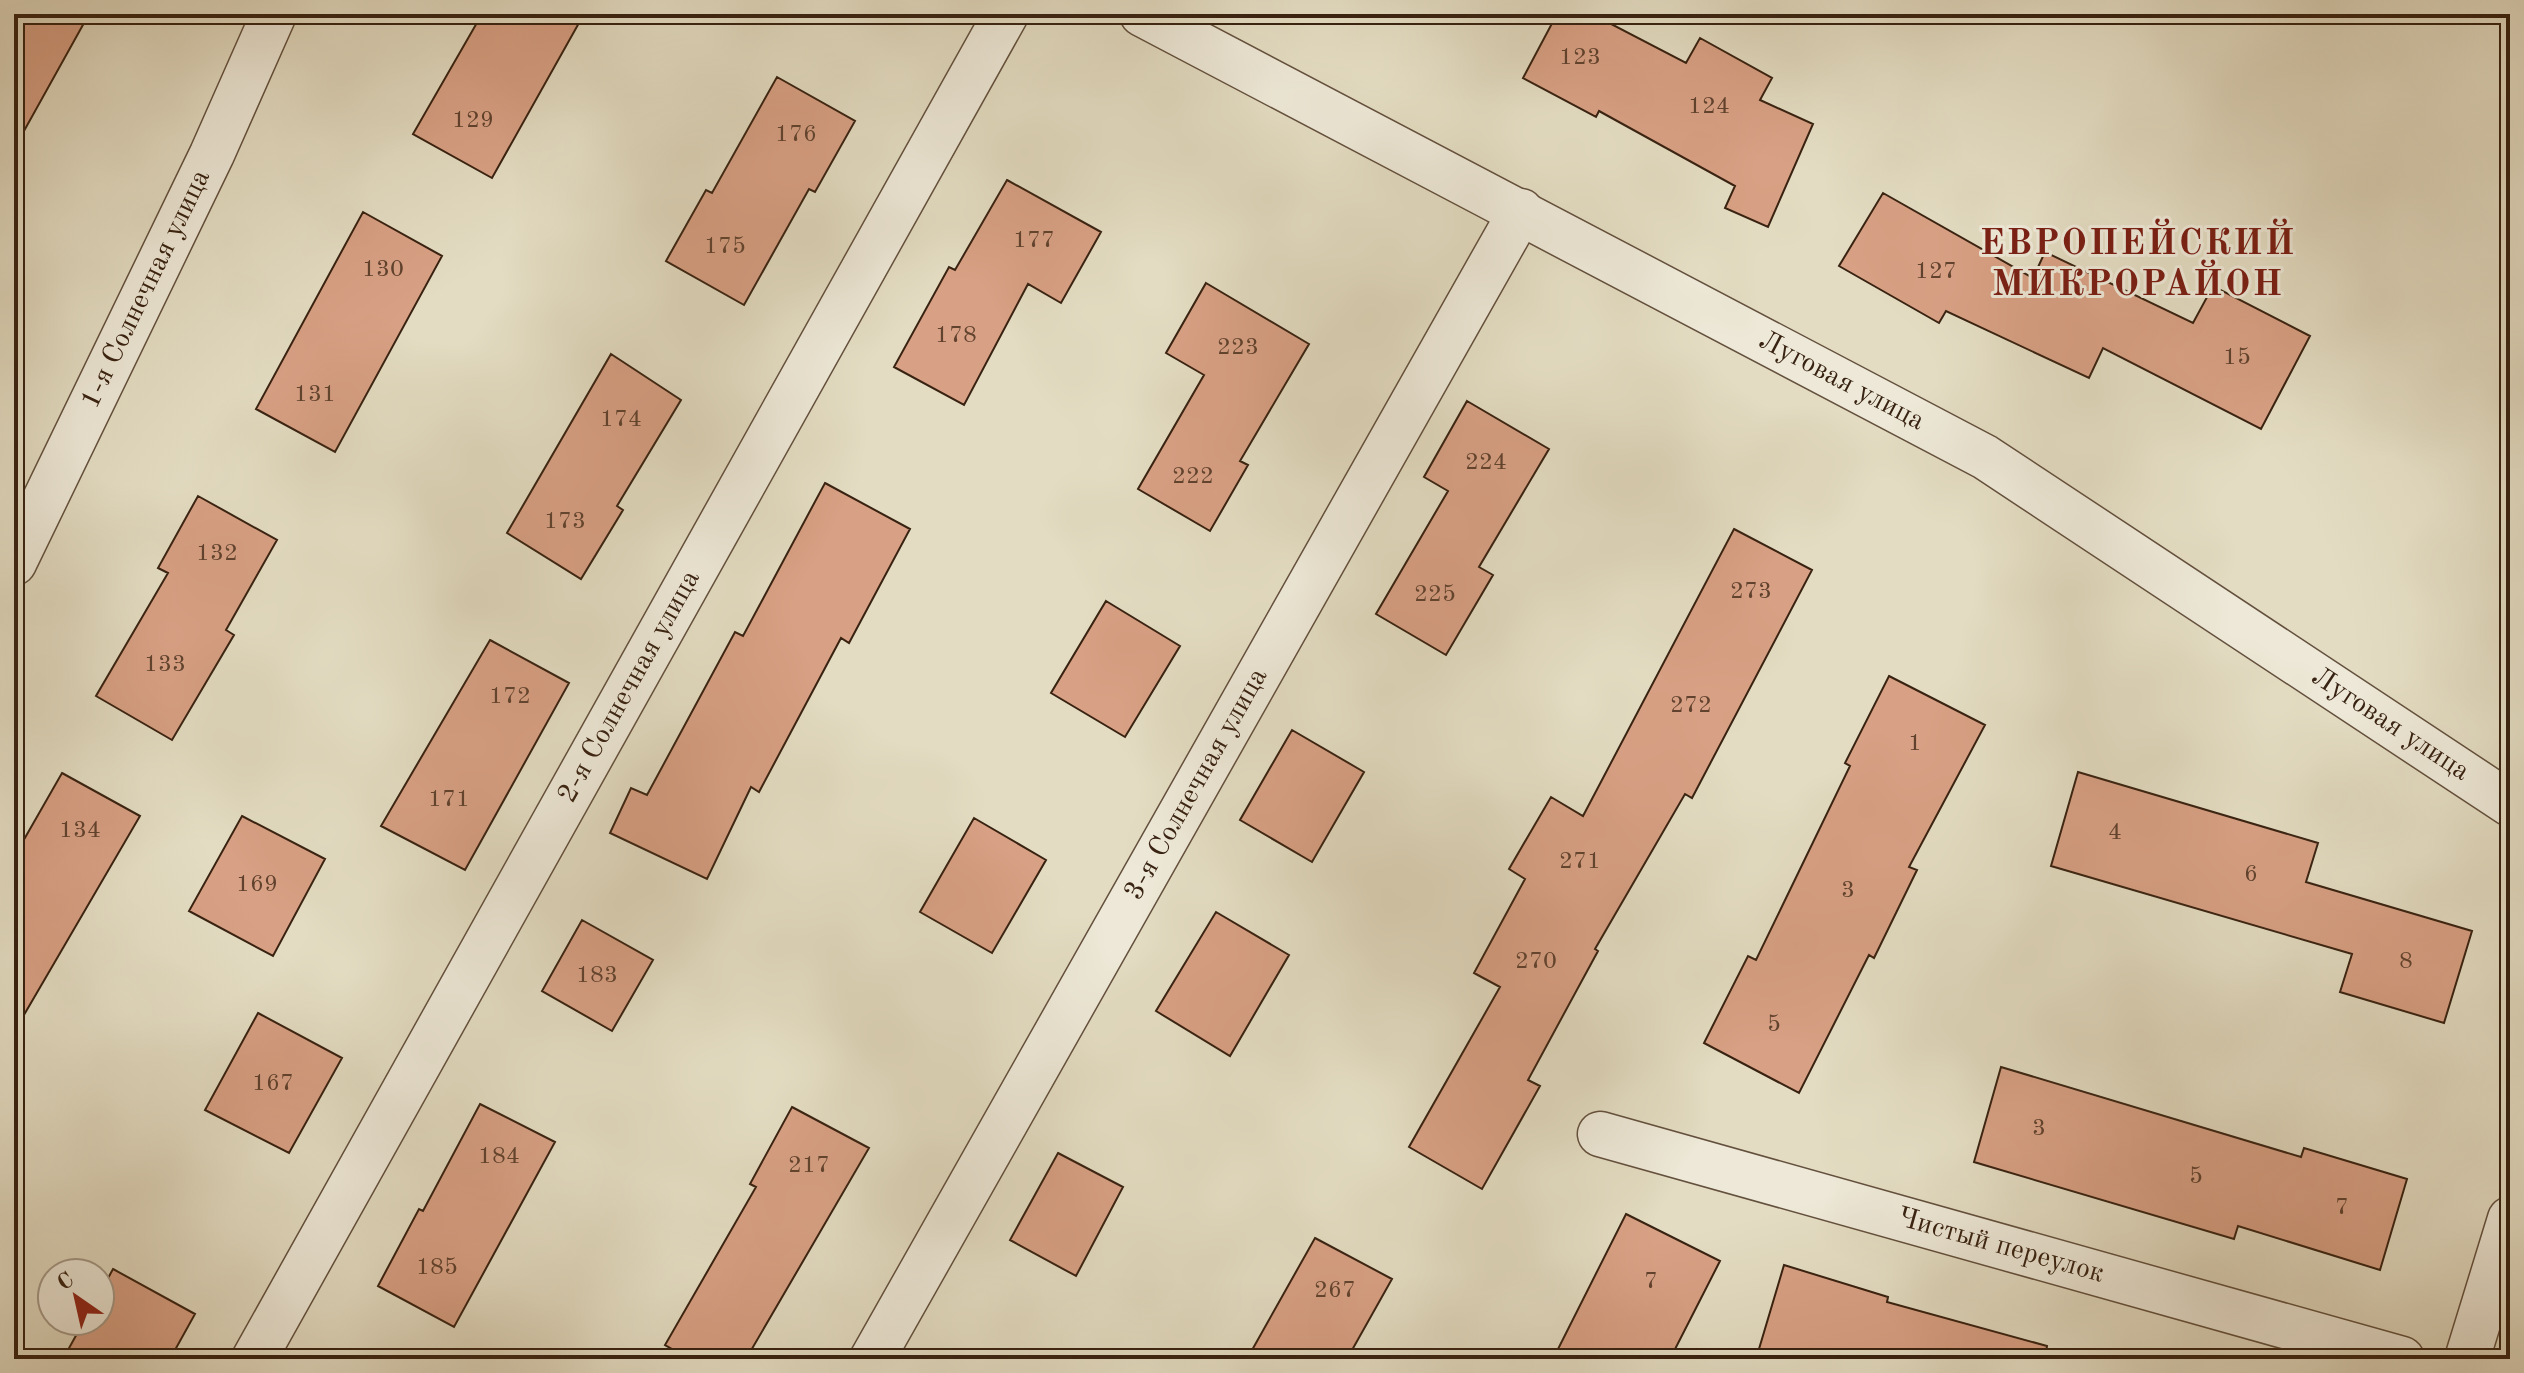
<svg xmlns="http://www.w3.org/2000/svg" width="2524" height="1373" viewBox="0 0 2524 1373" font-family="'Old Standard TT',serif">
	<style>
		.building { fill: #d8a084; stroke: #382211; stroke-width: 2 }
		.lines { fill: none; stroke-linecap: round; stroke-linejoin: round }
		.minor-casing { stroke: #63503d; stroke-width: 47 }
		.minor { stroke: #ede8d7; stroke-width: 44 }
		.labels { text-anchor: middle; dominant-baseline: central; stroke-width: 6; stroke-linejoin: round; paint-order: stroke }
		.number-label { font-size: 24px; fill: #60422e }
		.street-label { font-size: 28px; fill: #382211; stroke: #ede8d7 }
		.district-label { font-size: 36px; font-weight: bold; letter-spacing: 2px; fill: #7a1f14; stroke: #ede8d7 }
	</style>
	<rect width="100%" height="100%" fill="#e3dcc2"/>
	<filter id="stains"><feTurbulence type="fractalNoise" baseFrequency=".0025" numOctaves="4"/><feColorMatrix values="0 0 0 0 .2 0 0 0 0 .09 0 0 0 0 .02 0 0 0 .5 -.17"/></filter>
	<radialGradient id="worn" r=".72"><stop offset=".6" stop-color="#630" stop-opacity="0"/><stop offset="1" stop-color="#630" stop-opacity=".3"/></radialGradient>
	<path class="building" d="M 14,14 L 89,14 L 14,149 Z
		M 482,14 L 584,14 L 492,178 L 413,134 Z
		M 1557,14 L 1592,14 L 1686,63 L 1700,38 L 1772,78 L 1760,100 L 1813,124 L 1768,227 L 1725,208 L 1735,186 L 1599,111 L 1596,117 L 1523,78 Z
		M 777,77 L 855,121 L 815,192 L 809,189 L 744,305 L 666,261 L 706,190 L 712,193 Z
		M 1007,180 L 1101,232 L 1061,303 L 1028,284 L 964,405 L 894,367 L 949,267 L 955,270 Z
		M 1883,193 L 2033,278 L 2045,252 L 2193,323 L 2213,286 L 2310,336 L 2261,429 L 2103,348 L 2089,378 L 1946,311 L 1939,323 L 1839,266 Z
		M 363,212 L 442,256 L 335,452 L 256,409 Z
		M 1206,283 L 1309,344 L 1240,461 L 1248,465 L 1210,531 L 1138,489 L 1204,375 L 1166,353 Z
		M 611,354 L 681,400 L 617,506 L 623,510 L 581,579 L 507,533 Z
		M 1467,401 L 1549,449 L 1479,567 L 1493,575 L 1446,655 L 1376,614 L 1448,491 L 1424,477 Z
		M 825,483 L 910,529 L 849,643 L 841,638 L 759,792 L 751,787 L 707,879 L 610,833 L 631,788 L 647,795 L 735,632 L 743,636 Z
		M 198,496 L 277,540 L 226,630 L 234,635 L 172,740 L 96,696 L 168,573 L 158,568 Z
		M 1734,529 L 1812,570 L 1692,798 L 1685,794 L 1595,949 L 1598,951 L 1528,1080 L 1540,1086 L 1482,1189 L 1409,1147 L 1500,987 L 1474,973 L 1525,879 L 1509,869 L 1551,797 L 1583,816 Z
		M 1106,601 L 1180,646 L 1125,737 L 1051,693 Z
		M 490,640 L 569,683 L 465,870 L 381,826 Z
		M 1889,676 L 1985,725 L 1909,867 L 1917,870 L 1874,958 L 1869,955 L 1799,1093 L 1704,1043 L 1748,956 L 1756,960 L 1850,766 L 1845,763 Z
		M 1292,730 L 1364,772 L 1312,862 L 1240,820 Z
		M 2078,772 L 2318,843 L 2306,882 L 2472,931 L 2444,1023 L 2340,992 L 2352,954 L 2051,866 Z
		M 62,773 L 140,816 L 14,1032 L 14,843 L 22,843 Z
		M 242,816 L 325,859 L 273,956 L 189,911 Z
		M 974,818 L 1046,860 L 992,953 L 920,912 Z
		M 1216,912 L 1289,955 L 1230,1056 L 1156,1011 Z
		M 582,920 L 653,960 L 612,1031 L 542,991 Z
		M 258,1013 L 342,1058 L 289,1153 L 205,1110 Z
		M 2001,1067 L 2301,1157 L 2304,1148 L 2407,1179 L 2380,1270 L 2238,1226 L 2234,1239 L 1974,1162 Z
		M 480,1104 L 555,1142 L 454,1327 L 378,1286 L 419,1209 L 423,1211 Z
		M 792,1107 L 869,1148 L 746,1359 L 690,1359 L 665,1345 L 756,1187 L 750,1184 Z
		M 1058,1153 L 1123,1187 L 1076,1276 L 1010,1240 Z
		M 1626,1214 L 1720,1261 L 1670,1359 L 1553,1359 Z
		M 1315,1238 L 1392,1279 L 1347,1359 L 1247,1359 Z
		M 1784,1265 L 1888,1297 L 1887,1302 L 2047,1346 L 2045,1359 L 1756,1359 Z
		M 113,1269 L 195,1314 L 170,1359 L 63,1359 L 84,1321 L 100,1321 L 100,1293 Z"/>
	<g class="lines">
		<defs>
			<g id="minor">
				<path id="s1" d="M 1142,14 L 1985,457 L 2510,804"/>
				<path id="s2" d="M 14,563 L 212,154 L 274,14"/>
				<path id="s3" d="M 1600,1134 L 2402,1359"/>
				<path id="s4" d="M 254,1359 L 1006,14"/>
				<path id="s5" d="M 872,1359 L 1521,211"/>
				<path d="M 2467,1359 L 2510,1219"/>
			</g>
		</defs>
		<use href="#minor" class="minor-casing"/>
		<use href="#minor" class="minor"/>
	</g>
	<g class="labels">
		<g class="number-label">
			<text x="1580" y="58">123</text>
			<text x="1709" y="107">124</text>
			<text x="473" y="121">129</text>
			<text x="796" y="135">176</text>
			<text x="1034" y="241">177</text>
			<text x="725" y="247">175</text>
			<text x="383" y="270">130</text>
			<text x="1936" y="272">127</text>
			<text x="956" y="336">178</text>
			<text x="1238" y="348">223</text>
			<text x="2237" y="358">15</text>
			<text x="315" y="395">131</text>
			<text x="621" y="420">174</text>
			<text x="1486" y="463">224</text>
			<text x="1193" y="477">222</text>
			<text x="565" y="522">173</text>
			<text x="217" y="554">132</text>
			<text x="1751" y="592">273</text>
			<text x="1435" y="595">225</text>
			<text x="165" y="665">133</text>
			<text x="510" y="697">172</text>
			<text x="1691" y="706">272</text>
			<text x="1915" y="744">1</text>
			<text x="449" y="800">171</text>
			<text x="80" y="831">134</text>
			<text x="2115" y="833">4</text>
			<text x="1580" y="862">271</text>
			<text x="2251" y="875">6</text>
			<text x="257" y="885">169</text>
			<text x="1848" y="891">3</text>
			<text x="1536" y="962">270</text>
			<text x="2406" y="962">8</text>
			<text x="597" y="976">183</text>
			<text x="1774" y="1025">5</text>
			<text x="273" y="1084">167</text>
			<text x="2039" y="1129">3</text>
			<text x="499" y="1157">184</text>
			<text x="809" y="1166">217</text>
			<text x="2196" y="1177">5</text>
			<text x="2342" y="1208">7</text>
			<text x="437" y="1268">185</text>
			<text x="1651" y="1282">7</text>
			<text x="1335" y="1291">267</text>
		</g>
		<g class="street-label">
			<text stroke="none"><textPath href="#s2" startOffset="304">1-я Солнечная улица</textPath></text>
			<text stroke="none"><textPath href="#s1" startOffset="790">Луговая улица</textPath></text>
			<text stroke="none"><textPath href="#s4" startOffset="770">2-я Солнечная улица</textPath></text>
			<text stroke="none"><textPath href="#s1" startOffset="1438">Луговая улица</textPath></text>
			<text stroke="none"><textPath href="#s5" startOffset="660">3-я Солнечная улица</textPath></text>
			<text stroke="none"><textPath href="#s3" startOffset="416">Чистый переулок</textPath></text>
		</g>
		<g class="district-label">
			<text x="2138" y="245">ЕВРОПЕЙСКИЙ<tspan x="2138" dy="41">МИКРОРАЙОН</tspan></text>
		</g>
	</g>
	<rect width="2524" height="1373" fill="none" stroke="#e3dcc2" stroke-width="48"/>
	<rect x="16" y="16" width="2492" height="1341" fill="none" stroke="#382211" stroke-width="4"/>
	<rect x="24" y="24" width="2476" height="1325" fill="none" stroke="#382211" stroke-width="2"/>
	<g transform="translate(76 1297) rotate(326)"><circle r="38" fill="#ede8d7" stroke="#a59988" stroke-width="2"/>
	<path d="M0-6L14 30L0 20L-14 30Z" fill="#8f2418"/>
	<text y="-12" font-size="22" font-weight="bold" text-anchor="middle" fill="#382211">С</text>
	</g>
	<rect width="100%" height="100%" filter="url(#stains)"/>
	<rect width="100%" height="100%" fill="url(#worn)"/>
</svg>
